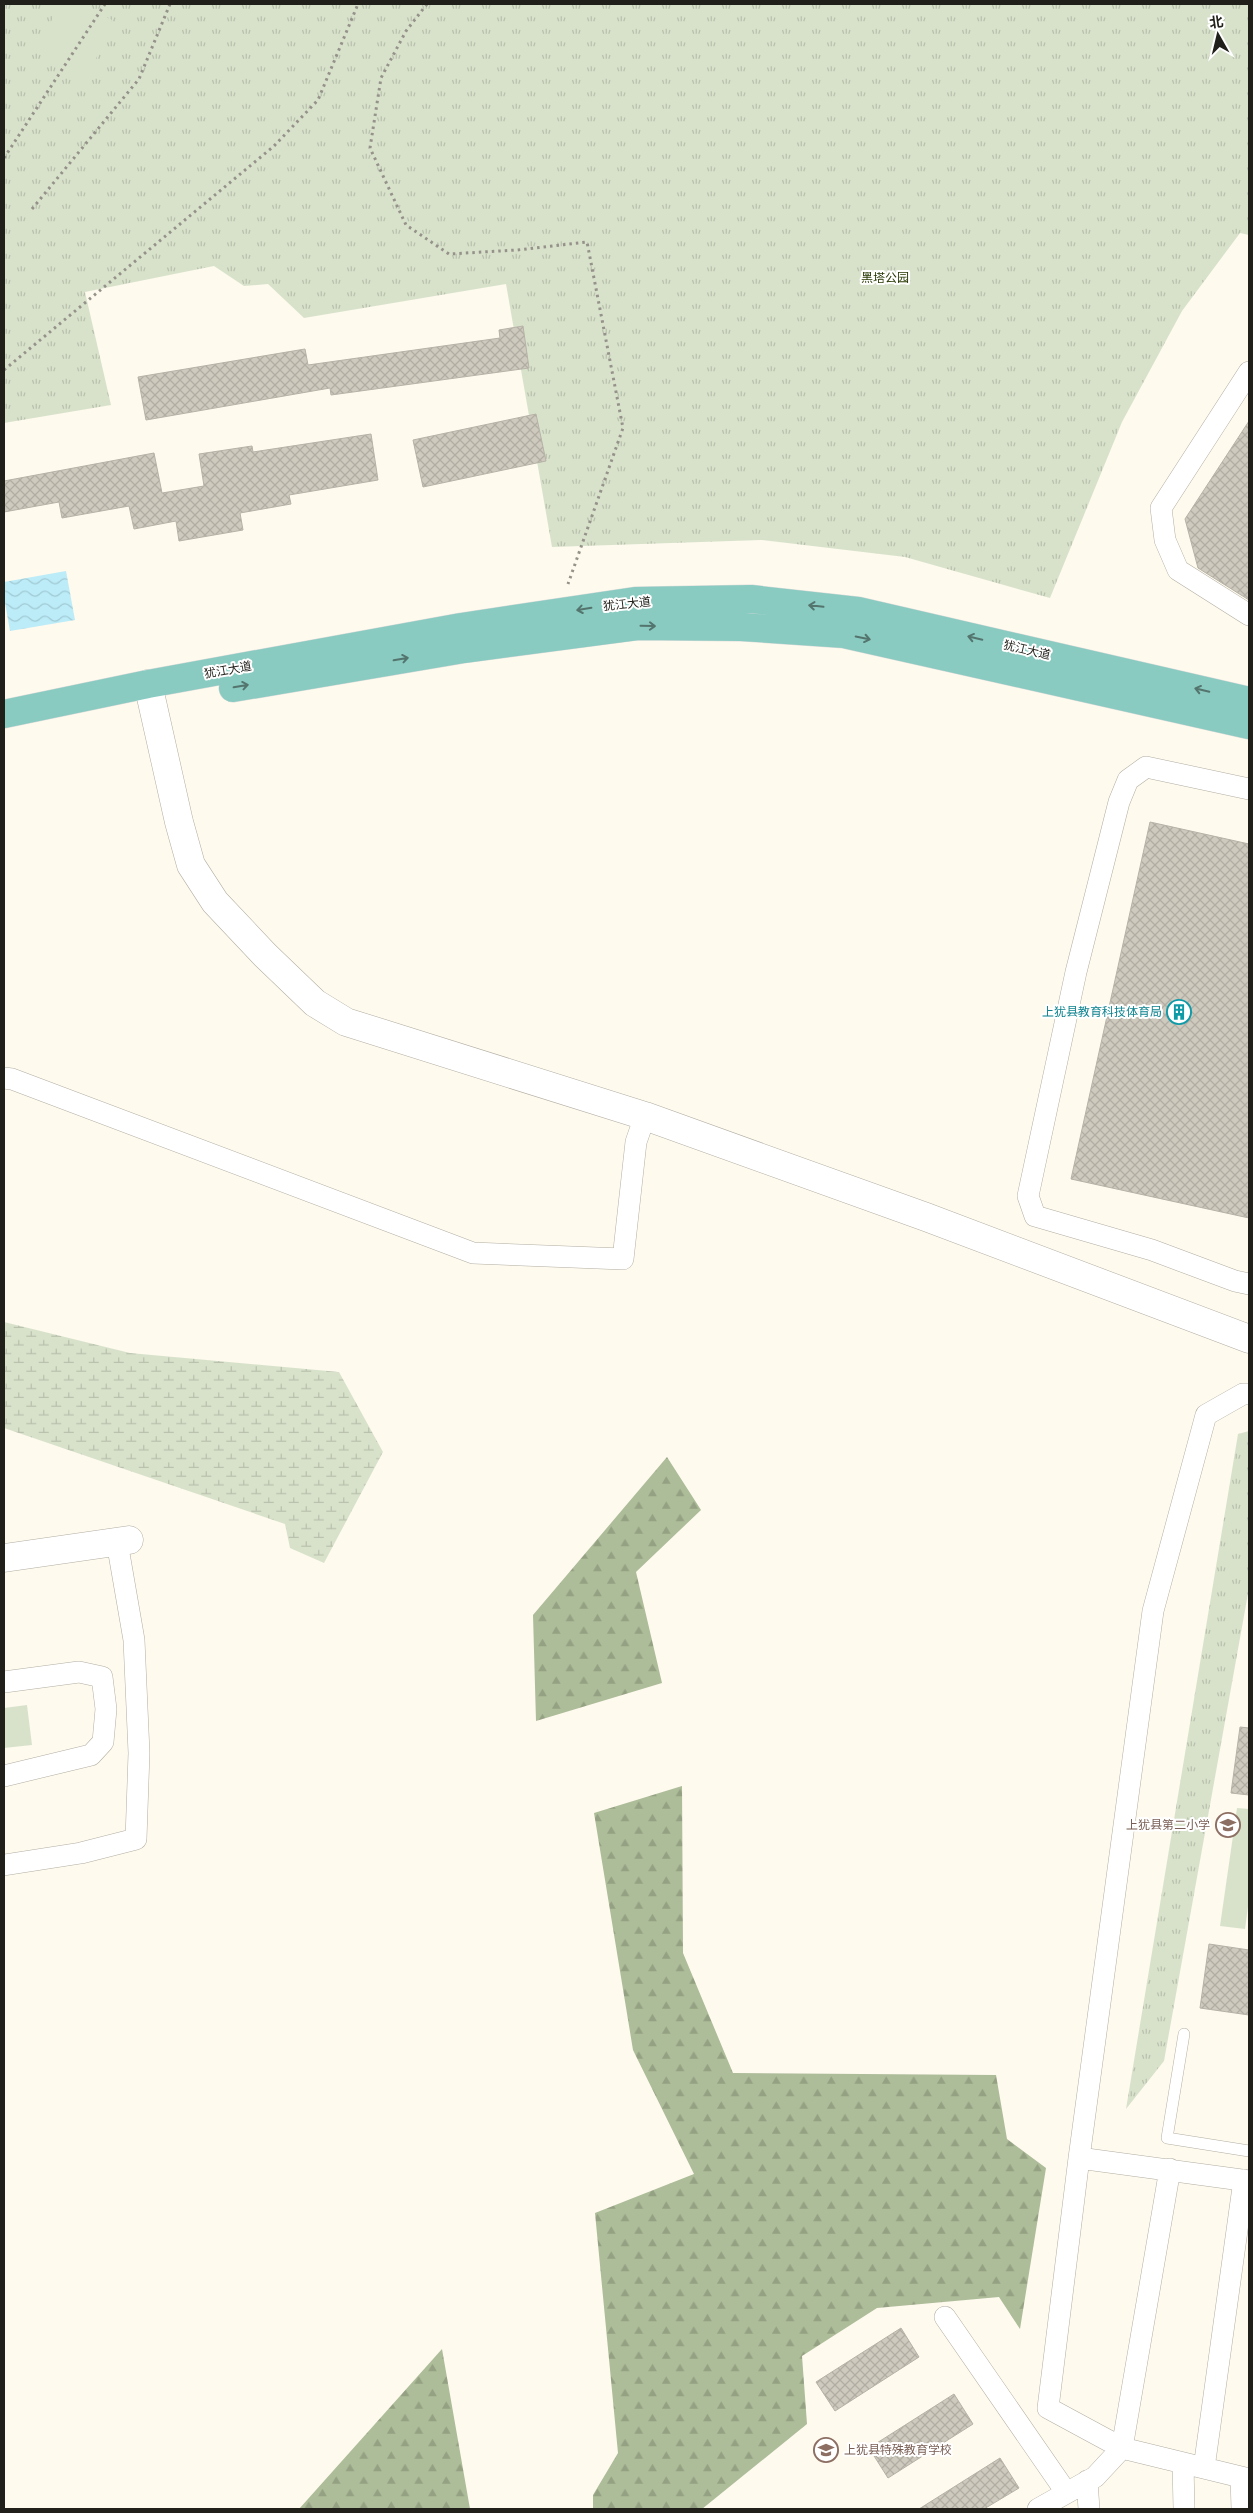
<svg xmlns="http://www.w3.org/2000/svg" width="1253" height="2513" viewBox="0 0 1253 2513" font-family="'Nunito Sans','Noto Sans SC',sans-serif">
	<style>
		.grass { fill: url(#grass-tufts) }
		.forest { fill: url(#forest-firs) }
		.wetland { fill: url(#wetland-marsh) }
		.garden { fill: #d8e2cb }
		.water { fill: url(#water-waves) }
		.building { fill: url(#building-cross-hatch); stroke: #b7b2a7 }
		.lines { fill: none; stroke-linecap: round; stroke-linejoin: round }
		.lane-casing { stroke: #b3aea3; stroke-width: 12 }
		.street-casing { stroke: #b3aea3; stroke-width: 22 }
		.secondary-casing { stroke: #b3aea3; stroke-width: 29 }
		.primary-casing { stroke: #dbdbda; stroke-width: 29 }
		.path { stroke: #95928a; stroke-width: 3; stroke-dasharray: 2.5 4; stroke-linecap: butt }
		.lane { stroke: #fff; stroke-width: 11 }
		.street { stroke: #fff; stroke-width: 21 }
		.secondary { stroke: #fff; stroke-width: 28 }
		.primary { stroke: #89cbc1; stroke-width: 28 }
		.oneway { stroke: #54756e }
		.labels { text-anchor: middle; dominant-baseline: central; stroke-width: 4; stroke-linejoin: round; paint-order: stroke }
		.park-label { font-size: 12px; fill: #273900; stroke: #fff }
		.street-label { font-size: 12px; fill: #201f1a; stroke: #fff }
		.culture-label { font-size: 12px; fill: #0d838f; stroke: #fff; text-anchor: end }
		.education-label { font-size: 12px; fill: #785e54; stroke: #fff; text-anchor: end }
	</style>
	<defs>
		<pattern id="grass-tufts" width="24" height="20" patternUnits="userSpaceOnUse" patternTransform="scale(1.25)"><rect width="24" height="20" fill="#d8e2cb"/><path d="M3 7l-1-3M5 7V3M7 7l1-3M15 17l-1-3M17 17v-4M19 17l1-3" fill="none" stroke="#b9c1ae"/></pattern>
		<pattern id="forest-firs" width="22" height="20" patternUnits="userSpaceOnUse" patternTransform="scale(1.25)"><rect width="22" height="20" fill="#adbc99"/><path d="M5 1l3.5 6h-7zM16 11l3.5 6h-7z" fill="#95a183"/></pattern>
		<pattern id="wetland-marsh" width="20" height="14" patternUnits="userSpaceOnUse" patternTransform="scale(1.25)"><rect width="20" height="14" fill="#d8e2cb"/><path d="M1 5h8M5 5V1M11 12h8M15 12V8" fill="none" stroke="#b9c1ae"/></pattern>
		<pattern id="water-waves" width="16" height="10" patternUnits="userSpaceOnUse" patternTransform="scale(1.25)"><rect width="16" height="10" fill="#bcecf8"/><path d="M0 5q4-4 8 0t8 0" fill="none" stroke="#a1cad4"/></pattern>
		<pattern id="building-cross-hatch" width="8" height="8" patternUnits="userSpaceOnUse" patternTransform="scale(1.25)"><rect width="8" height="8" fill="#cecabe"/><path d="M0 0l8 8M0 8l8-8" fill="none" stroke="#b1ada3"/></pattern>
	</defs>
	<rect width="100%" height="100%" fill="#fefaee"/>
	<path class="grass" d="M 4,4 L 1249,4 L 1249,235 L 1240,233 L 1182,311 L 1122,422 L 1050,598 L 905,557 L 761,540 L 552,547 L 506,284 L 304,318 L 268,284 L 244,286 L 214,266 L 85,292 L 111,405 L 4,423 Z
		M 1249,1431 L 1249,1588 L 1164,2061 L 1126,2109 L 1238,1434 Z"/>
	<path class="forest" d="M 667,1457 L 701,1510 L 636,1572 L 662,1683 L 536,1721 L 533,1615 Z
		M 682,1786 L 683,1953 L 733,2073 L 996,2075 L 1007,2139 L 1046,2168 L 1020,2329 L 999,2297 L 877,2308 L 802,2356 L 807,2424 L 702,2509 L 593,2509 L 593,2495 L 618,2453 L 595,2213 L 694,2174 L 633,2050 L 594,1813 Z
		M 442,2349 L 470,2509 L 299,2509 Z"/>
	<path class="wetland" d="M 4,1322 L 130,1353 L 339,1372 L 383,1452 L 324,1563 L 290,1548 L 285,1524 L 4,1428 Z"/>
	<path class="garden" d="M 59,4 L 79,4 L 112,20 L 88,78 L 37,53 Z
		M 27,1705 L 32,1745 L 4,1748 L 4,1708 Z
		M 1237,1808 L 1249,1809 L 1249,1899 L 1245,1929 L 1220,1926 Z"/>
	<path class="water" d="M 66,571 L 75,620 L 10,631 L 4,597 L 4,582 Z"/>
	<path class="building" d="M 523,326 L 529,368 L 331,395 L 330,388 L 146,420 L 138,377 L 305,349 L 308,365 L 500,338 L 499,330 Z
		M 536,414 L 546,461 L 423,487 L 413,440 Z
		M 1249,421 L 1249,600 L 1198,568 L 1185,519 Z
		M 371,434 L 378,480 L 289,495 L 291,504 L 240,513 L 243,530 L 179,541 L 176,521 L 134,529 L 129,506 L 62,518 L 59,502 L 4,512 L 4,481 L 154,453 L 162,493 L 204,486 L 199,454 L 252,446 L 253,452 Z
		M 1150,822 L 1249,844 L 1249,1218 L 1071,1179 Z
		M 1240,1727 L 1249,1728 L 1249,1795 L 1231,1793 Z
		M 1209,1944 L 1249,1950 L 1249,2015 L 1200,2008 Z
		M 901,2328 L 919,2357 L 835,2411 L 816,2382 Z
		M 954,2394 L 973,2424 L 888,2478 L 869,2448 Z
		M 1000,2458 L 1019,2488 L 984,2509 L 919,2509 Z"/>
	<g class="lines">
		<defs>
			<path id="lane" d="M 1184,2034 L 1167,2138 L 1249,2151"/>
			<path id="street" d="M 1249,372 L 1161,508 L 1165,540 L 1178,570 L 1249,615
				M 1249,789 L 1146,767 L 1128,780 L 1119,802 L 1076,972 L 1028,1196 L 1035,1216 L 1152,1250 L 1235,1281 L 1249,1284
				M 4,1078 L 12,1079 L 473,1253 L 623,1259 L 636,1142 L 645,1116
				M 4,1682 L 79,1672 L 102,1677 L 106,1709 L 103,1742 L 91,1755 L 4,1776
				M 4,1865 L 81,1853 L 136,1839 L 139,1753 L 134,1640 L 117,1542
				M 1079,2158 L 1249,2181
				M 1170,2169 L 1122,2448 L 1048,2408 L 1079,2158 L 1153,1611 L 1206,1415 L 1243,1394 L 1249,1394
				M 945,2317 L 1066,2492
				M 1183,2463 L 1184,2509
				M 1204,2468 L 1244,2180
				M 1241,2477 L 1242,2509
				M 1087,2481 L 1089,2509
				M 1038,2509 L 1095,2477 L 1122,2448 L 1249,2479"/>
			<path id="secondary" d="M 148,684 L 179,822 L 191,865 L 215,902 L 265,955 L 315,1003 L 346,1022 L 645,1116 L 926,1217 L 1249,1339
				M 4,1558 L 129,1540"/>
			<path id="primary" d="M 233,688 L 464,649 L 638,626 L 741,627 L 844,634 L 1249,725
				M 4,714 L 148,684 L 461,627 L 635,601 L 751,599 L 858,611 L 1249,701"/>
		</defs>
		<use href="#lane" class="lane-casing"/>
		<use href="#street" class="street-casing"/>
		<use href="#secondary" class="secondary-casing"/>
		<use href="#primary" class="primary-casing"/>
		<path class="path" d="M 427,4 L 406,31 L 381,78 L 370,148 L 406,225 L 449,254 L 517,250 L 587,242 L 623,428 L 568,584
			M 4,158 L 105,4
			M 32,209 L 139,79 L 170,4
			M 4,370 L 274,146 L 318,100 L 358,4"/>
		<use href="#lane" class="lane"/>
		<use href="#street" class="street"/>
		<use href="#secondary" class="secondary"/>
		<use href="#primary" class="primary"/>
	</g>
	<defs><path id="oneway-shaft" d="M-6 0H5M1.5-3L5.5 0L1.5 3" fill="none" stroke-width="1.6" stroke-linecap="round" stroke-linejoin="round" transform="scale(1.25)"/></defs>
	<g class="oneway">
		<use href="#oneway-shaft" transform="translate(816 606) rotate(-174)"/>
		<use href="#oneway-shaft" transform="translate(584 609) rotate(171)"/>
		<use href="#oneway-shaft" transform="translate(648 626) rotate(1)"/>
		<use href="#oneway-shaft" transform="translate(863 638) rotate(12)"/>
		<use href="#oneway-shaft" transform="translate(975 638) rotate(-167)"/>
		<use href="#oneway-shaft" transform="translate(401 659) rotate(-10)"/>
		<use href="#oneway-shaft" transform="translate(241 686) rotate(-10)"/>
		<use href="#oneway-shaft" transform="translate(1202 690) rotate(-167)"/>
	</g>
	<defs>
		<symbol id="building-ring" viewBox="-11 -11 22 22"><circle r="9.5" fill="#fff" stroke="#0f9aa8" stroke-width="1.5"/><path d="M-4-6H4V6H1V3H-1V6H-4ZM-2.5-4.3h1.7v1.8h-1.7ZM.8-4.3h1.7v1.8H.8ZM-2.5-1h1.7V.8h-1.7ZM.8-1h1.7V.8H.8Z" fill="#0f9aa8"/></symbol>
		<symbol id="school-ring" viewBox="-11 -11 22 22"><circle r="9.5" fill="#fff" stroke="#8d6e63" stroke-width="1.5"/><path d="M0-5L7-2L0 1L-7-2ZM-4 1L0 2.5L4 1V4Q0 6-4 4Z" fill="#8d6e63"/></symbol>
	</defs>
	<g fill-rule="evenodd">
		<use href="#building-ring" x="1165" y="998" width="28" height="28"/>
		<use href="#school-ring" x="1214" y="1811" width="28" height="28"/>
		<use href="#school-ring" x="812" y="2436" width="28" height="28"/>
	</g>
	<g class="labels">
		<g class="park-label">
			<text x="885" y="278">黑塔公园</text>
		</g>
		<g class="street-label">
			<text transform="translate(627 604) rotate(-6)">犹江大道</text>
			<text transform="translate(1027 650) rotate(13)">犹江大道</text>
			<text transform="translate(228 670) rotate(-10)">犹江大道</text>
		</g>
		<g class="culture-label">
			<text x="1162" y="1012">上犹县教育科技体育局</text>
		</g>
		<g class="education-label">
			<text x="1210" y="1825">上犹县第二小学</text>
			<text x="844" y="2450" text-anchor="start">上犹县特殊教育学校</text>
		</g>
	</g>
	<rect width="1253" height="2513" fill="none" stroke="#201f1a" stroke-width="10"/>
	<g transform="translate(1218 35) rotate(352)" stroke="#ffffff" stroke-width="4" paint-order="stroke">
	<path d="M0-4L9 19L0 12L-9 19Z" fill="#201f1a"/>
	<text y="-8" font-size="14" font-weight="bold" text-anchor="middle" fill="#201f1a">北</text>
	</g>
</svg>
